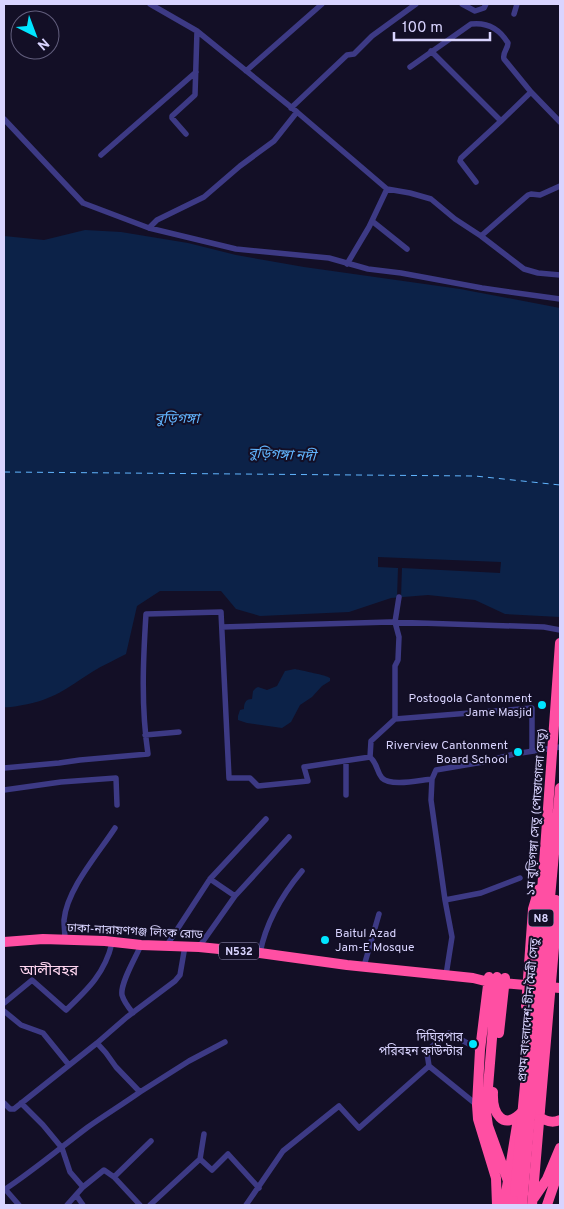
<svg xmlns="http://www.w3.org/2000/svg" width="564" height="1209" font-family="Overpass,'Noto Sans Bengali',sans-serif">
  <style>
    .water { fill: #0c2248 }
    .pier { fill: #130f26 }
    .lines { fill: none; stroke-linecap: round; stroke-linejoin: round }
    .ferry { stroke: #62b6ff; stroke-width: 1; stroke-dasharray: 6 5; stroke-linecap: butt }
    .street { stroke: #3d3a85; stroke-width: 5.5 }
    .highway { stroke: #ff4fa3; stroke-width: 10 }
    .highway-bridge { stroke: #ff4fa3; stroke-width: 10 }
    .poi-dot { fill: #00e5ff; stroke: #130f26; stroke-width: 2 }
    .labels { text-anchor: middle; stroke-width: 4; stroke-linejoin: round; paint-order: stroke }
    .shield { fill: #130f26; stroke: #9e99be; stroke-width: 1 }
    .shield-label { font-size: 11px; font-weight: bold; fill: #d9d4ff }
    .poi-label { font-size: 12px; fill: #d9d4ff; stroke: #130f26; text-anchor: end }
    .street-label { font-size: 12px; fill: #d9d4ff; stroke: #130f26 }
    .water-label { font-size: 14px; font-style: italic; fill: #62b6ff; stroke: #130f26 }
    .quarter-label { font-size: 15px; fill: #ffd6f0; stroke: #130f26 }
  </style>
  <rect width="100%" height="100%" fill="#130f26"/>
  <path class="water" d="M85,230l36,2 67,11 48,12 68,12 156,22 100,19v309l-55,-3 -30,-14 -47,-5 -37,3 -42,14 -89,4 -24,-7 -15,-18h-61l-23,15 -11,48c-11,6 -23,11 -34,18 -25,16 -39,28 -69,33 -7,1 -13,3 -19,2v-471l40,4z
    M295,669c8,2 31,6 35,9v3l-8,5 -10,11 -12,8 -9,17 -9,6 -35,-5 -9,-3v-4l2,-6 4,-1c0,-5 1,-10 8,-10l1,-8 3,-3 2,-1 9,3 10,-4 8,-15z"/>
  <path class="pier" d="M378,557l123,5 -1,11 -98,-5 -1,29h-4l1,-29 -20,-1z"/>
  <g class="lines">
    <path class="ferry" d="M4,472l471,4 85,9"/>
    <path class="street" d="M150,4l47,27 100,81 90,77 23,4 21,6 24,20 26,17 43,33 14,4 22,2
      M462,4l13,7 9,-3 2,-4
      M514,14l3,-10
      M431,51l70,70 30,-29
      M410,67l61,-43c16,-2 28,4 37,19 0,6 -6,10 -4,16l27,33 29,30
      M246,71l76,-67
      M291,108l56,-53 7,-1 18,-18 44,-32
      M4,119l79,84 66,25 87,21 93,9 39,11 33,4 81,15 78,11
      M186,134l-14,-16v-2l23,-21 2,-64
      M101,155l95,-83
      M476,182l-16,-21 1,-3 40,-37
      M372,221l35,28
      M149,228l8,-8 47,-23 36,-31 34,-25 23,-29
      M481,236l47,-41 3,-1 9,1 20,-9
      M347,264l22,-37 18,-38
      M399,597l-4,25 4,15 -1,23 -3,6v53l137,-11v43
      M222,627l168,-5 154,5 16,3
      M145,735l34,-3
      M370,757l1,-16 24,-22
      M4,768l55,-5 21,-3 68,-6c-7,-47 -5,-93 -2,-140l75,-2 8,166h21l8,8 50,-5 -4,-14 66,-10c8,7 6,14 12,21 9,9 38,2 50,1
      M4,790l57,-8 55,-4 1,27
      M346,795v-34
      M210,879l56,-60
      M445,900l36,-7 39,-15
      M65,940c0,-7 -1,-13 -1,-20 3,-31 34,-66 51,-92
      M167,945l43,-66 25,17
      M199,947l36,-51 54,-59
      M260,953c6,-31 22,-58 42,-82
      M364,966l15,-52
      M446,975l6,-38 -7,-37 -14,-100 1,-21 4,-9 47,-8 31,-8 46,-7
      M4,1003l28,-23 34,30c22,-21 39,-37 46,-67
      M4,1011l17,14 22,8 26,32
      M133,1013c-5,-6 -9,-11 -11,-18 -2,-12 14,-38 19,-50
      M429,1066l-2,-13 2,-4 20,-16 31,17
      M140,1092l49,-31 36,-19
      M4,1103l6,6h4l83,-66 30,-26 48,-36 5,-6 5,-29
      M21,1103l22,22 19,23 8,24 13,15
      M204,1134l-4,25 12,11 16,-16 31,34
      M5,1189l14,16
      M4,1190c29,-19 56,-42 84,-63 17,-12 35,-23 52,-35l-24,-25 -10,-14 -9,-10
      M76,1195l7,10
      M67,1205l16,-18 21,-17 10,7
      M140,1205l-26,-28 37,-36
      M150,1205l50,-46
      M246,1205l37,-54 56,-45 20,22 70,-62 48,39"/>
    <path class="highway" d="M4,942l39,-3 62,2 36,4 58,2 61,6 87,12 126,13 16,4 71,6
      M489,977l-9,73 -3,55 1,14 18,59 1,27
      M497,977l-11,135 2,14 20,55 7,11 -2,13
      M499,1033l6,-55
      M493,1092c-1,21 10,40 29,20
      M536,1114c8,7 15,10 24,6
      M534,1198l13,-19 13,-31
      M504,1205l13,-80
      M532,1205l8,-95
      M547,1205l13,-38"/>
    <path class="highway-bridge" d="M526,1006l7,-97 6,-20
      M540,1110l17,-197 -1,-13
      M515,1192l23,-246 22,-303
      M522,1205l38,-417"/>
  </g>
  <g class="poi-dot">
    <circle cx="542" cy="705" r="5"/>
    <circle cx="518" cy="752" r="5"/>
    <circle cx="325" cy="940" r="5"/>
    <circle cx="473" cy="1044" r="5"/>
  </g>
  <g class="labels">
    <g class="shield">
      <rect x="528.5" y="909.5" width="25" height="17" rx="4"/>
      <rect x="219" y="942.5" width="40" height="17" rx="4"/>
    </g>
    <g class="shield-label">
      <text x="541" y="922">N8</text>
      <text x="239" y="955">N532</text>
    </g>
    <g class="poi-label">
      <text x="532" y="702">Postogola Cantonment<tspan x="532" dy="14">Jame Masjid</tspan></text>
      <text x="508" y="749">Riverview Cantonment<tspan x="508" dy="14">Board School</tspan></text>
      <text x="335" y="937" text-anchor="start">Baitul Azad<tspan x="335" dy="14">Jam-E Mosque</tspan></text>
      <text x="463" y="1041">দিঘিরপার<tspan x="463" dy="14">পরিবহন কাউন্টার</tspan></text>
    </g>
    <g class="street-label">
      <text transform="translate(536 812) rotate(-86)" y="4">১ম বুড়িগঙ্গা সেতু (পোস্তাগোলা সেতু)</text>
      <text transform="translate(135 931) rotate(3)" y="4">ঢাকা-নারায়ণগঞ্জ লিংক রোড</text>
      <text transform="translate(528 1010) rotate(-85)" y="4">প্রথম বাংলাদেশ-চীন মৈত্রী সেতু</text>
    </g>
    <g class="water-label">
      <text x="177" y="423">বুড়িগঙ্গা</text>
      <text transform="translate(282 454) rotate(3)" y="5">বুড়িগঙ্গা নদী</text>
    </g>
    <g class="quarter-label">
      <text x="49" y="975">আলীবহর</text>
    </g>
  </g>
  <rect width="564" height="1209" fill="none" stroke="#d9d4ff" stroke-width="10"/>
  <g transform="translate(35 35) rotate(138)"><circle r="24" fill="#130f26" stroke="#625e7d"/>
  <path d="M0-4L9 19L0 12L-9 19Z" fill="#00e5ff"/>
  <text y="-8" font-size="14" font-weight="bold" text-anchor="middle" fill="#d9d4ff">N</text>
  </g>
  <path d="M394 32v8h96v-8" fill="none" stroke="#d9d4ff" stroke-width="2.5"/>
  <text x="402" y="32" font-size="15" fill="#d9d4ff" stroke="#130f26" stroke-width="4" paint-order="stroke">100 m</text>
</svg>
